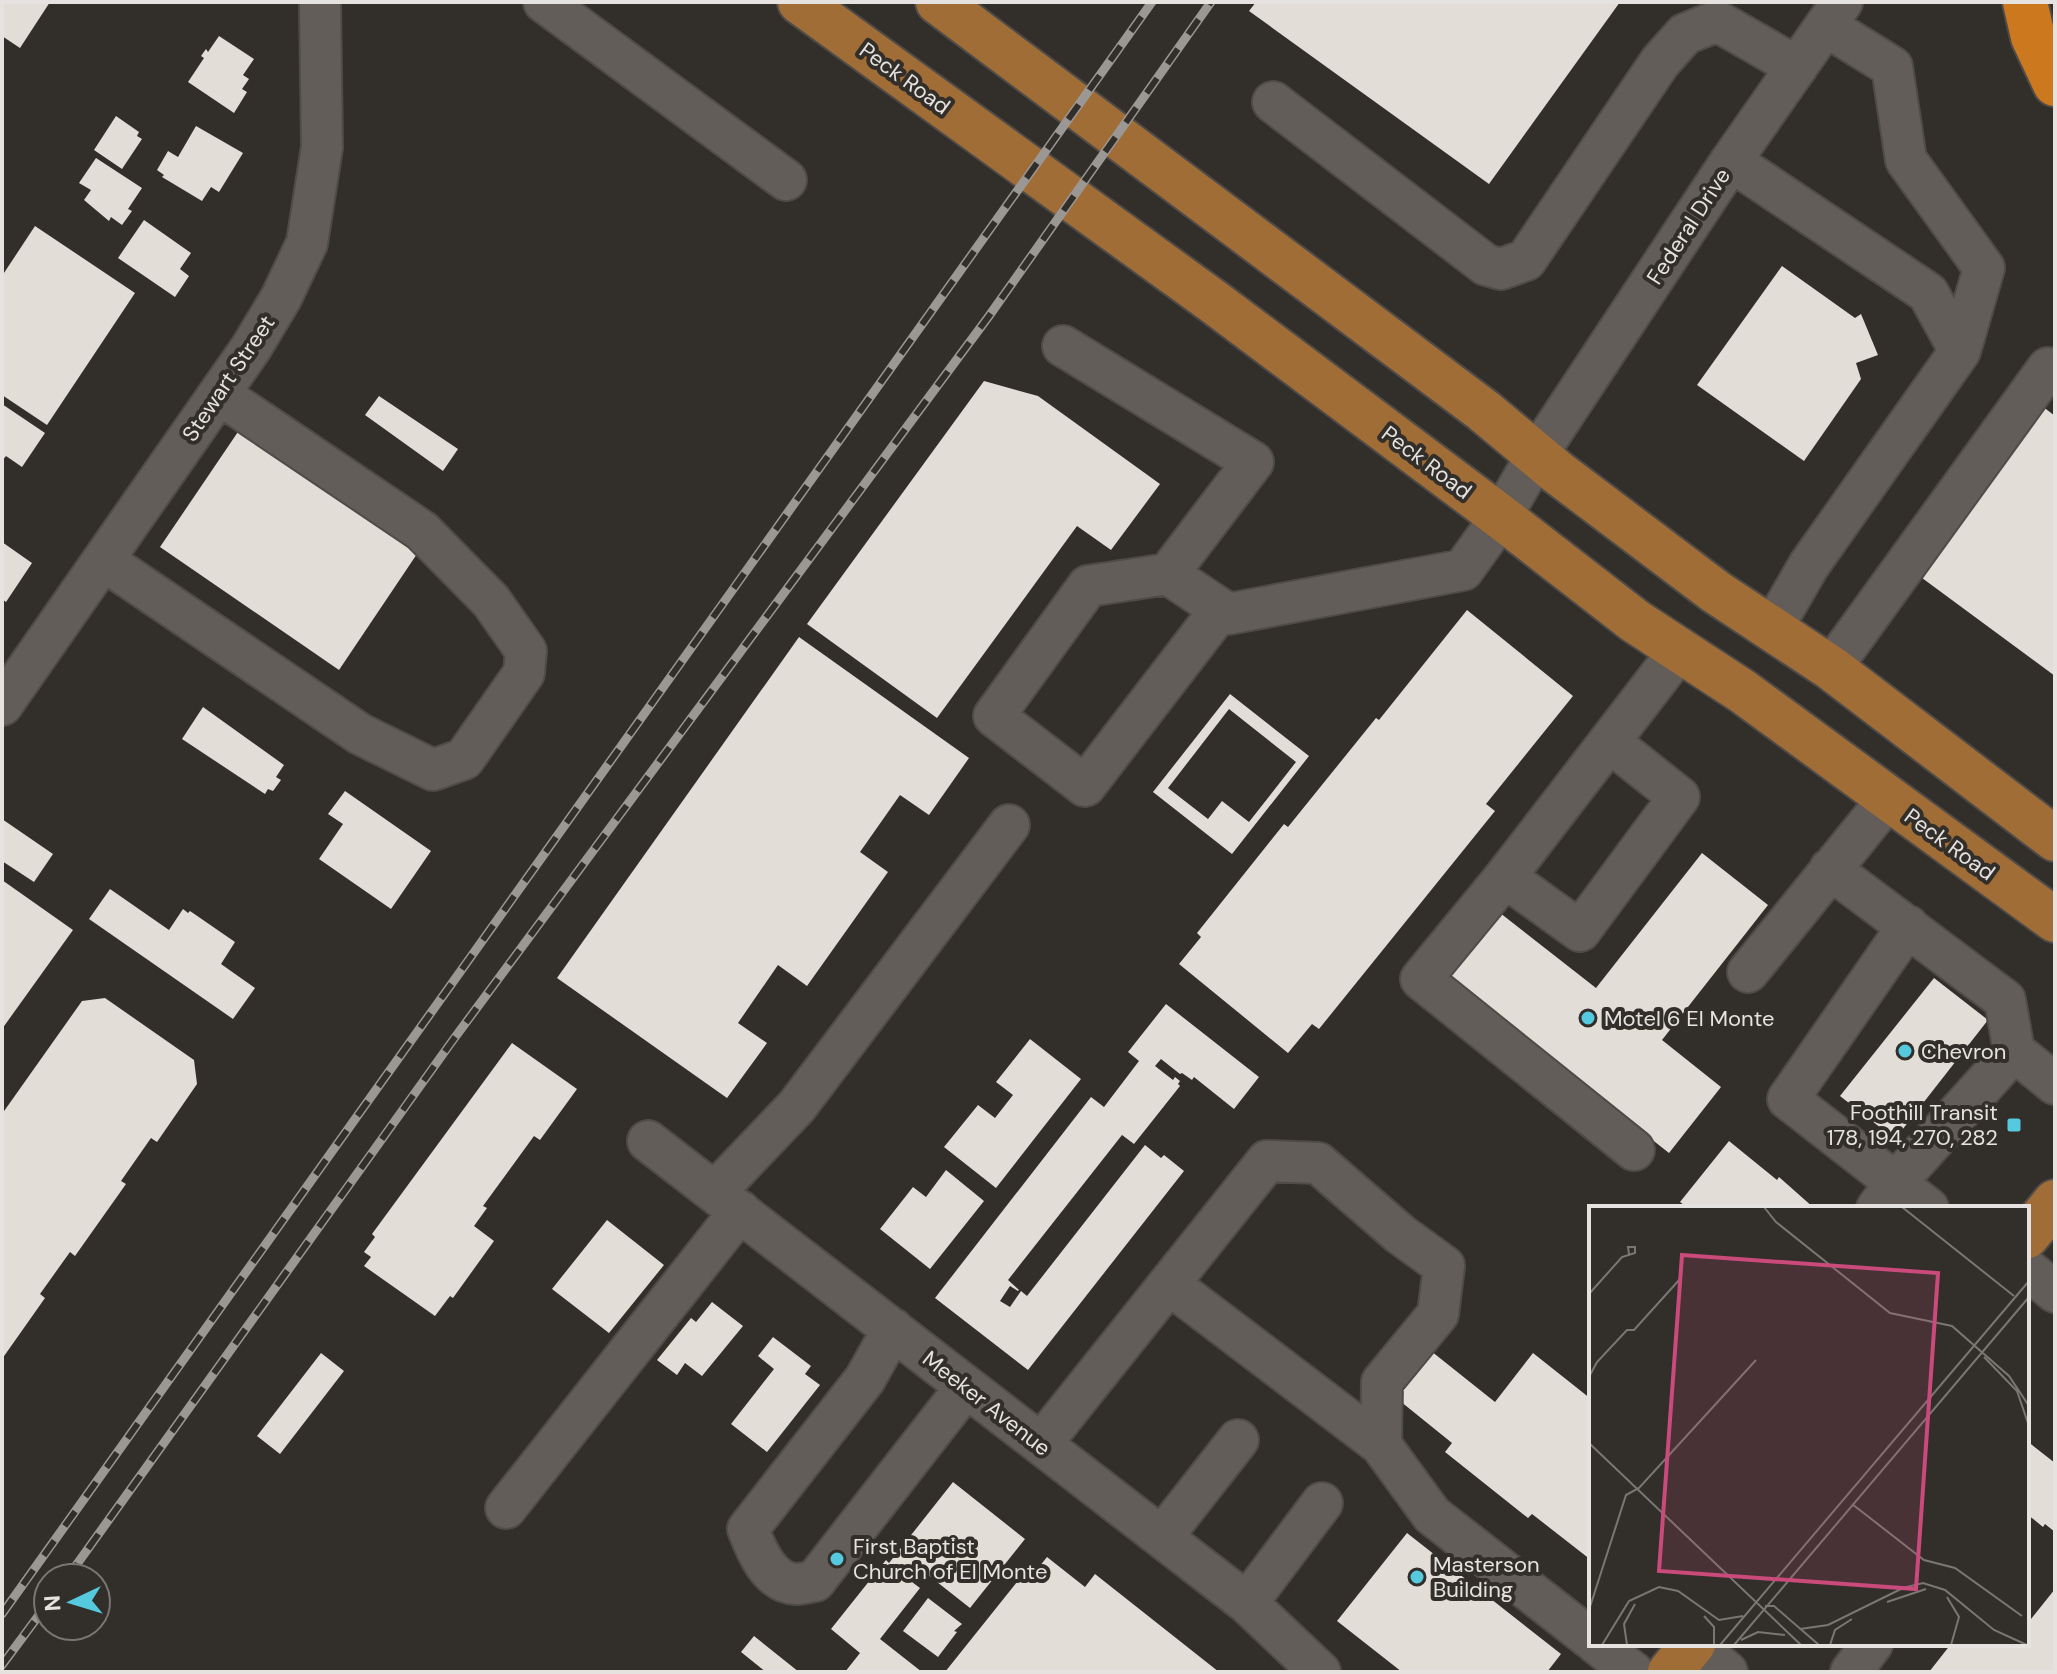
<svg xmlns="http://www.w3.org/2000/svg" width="2057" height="1674" font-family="'DM Sans',sans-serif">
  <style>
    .building { fill: #e3ddd7; fill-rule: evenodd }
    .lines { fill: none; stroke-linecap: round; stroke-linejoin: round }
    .minor-casing { stroke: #4f4b48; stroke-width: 44 }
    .major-casing { stroke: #4f4b48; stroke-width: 48 }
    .highway-casing { stroke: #4f4b48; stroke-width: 48 }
    .minor { stroke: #635d59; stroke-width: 40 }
    .major { stroke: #a16d36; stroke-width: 44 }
    .highway { stroke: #cb781f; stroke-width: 44 }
    .rail-casing { stroke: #9a9794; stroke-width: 9 }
    .rail { stroke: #322e2a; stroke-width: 6; stroke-dasharray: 18; stroke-linecap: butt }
    .poi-dot { fill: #55cadf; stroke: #322e2a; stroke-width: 3 }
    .labels { text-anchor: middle; stroke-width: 8; stroke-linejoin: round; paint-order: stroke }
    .street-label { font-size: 22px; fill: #e5e2e0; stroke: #322e2a }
    .poi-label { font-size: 22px; fill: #e5e2e0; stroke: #322e2a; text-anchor: start }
    .inset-road { fill: none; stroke: #7a7673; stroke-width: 2 }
    .view { fill: #cb4a7c; fill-opacity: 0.15; stroke: #cb4a7c; stroke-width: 4 }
    .inset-edge { fill: none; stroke: #e5e2e0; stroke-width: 4 }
  </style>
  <rect width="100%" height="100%" fill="#322e2a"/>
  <path class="building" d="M2,2h48l-30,46 -18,-12z
    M1256,2h364l-131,182 -240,-173z
    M219,36l35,23 -11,16 6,4 -7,10 5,3 -13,21 -46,-31 16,-24 -3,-2 5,-7 2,3z
    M116,116l23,16 -2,4 5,3 -20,30 -28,-19z
    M196,126l47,27 -24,39 -8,-5 -9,14 -40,-24 2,-2 -7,-5 11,-19 10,6z
    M96,158l46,30 -14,21 4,2 -10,14 -11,-8 -2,4 -25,-21 7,-10 -12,-7z
    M144,220l47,33 -11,16 9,7 -14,21 -57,-39z
    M35,226l100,67 -88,132 -45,-30v-119z
    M1782,266l73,52 6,-4 17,41 -22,8 5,16 -57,82 -107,-76z
    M984,381l54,15 122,88 -49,66 -34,-24 -140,192 -130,-94z
    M379,396l79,53 -15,22 -78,-56z
    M2,404l43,29 -23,34 -16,-11 -4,5z
    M2042,406l13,10v260l-137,-101z
    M244,423l179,122 -84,125 -179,-123z
    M2,542l30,21 -26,39 -4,-3z
    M1467,610l106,86 -87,108 9,7 -176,218 -7,-5 -24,29 -109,-89 22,-27 -4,-4 87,-109 4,3 88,-109 3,2z
    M799,637l170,121 -40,57 -29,-20 -40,57 28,20 -81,114 -29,-21 -40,58 29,20 -40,55 -170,-120z
    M1230,694l79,62 -77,98 -79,-62zM1229,709l67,53 -47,60 -27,-21 -14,18 -40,-31z
    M203,707l81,58 -8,12 5,3 -8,11 -5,-2 -3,5 -83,-55z
    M345,791l86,60 -40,58 -72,-50 24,-35 -15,-10z
    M2,819l51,35 -19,28 -32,-21z
    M1702,853l66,52 -106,135 59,47 -52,66 -226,-178 52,-66 101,79z
    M2,880l71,50 -71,99z
    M110,889l59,41 14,-21 5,4 2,-2 45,31 -14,22 34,24 -22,31 -144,-100z
    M1934,978l54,42 -93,119 -55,-43z
    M105,998l89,62 3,24 -40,58 -6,-4 -30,43 5,3 -51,72 -5,-4 -30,42 5,4 -43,61v-245l80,-113z
    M1166,1004l93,73 -25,32 -40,-32 -2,3 -10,-7 -2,1 -19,-15 -6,7 18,14 2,-3 5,4 -2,3 2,2 -46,58 -12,-9 -114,145 11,10 -1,1 -8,-5 -10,15 10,6 11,-16 6,5 118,-151 16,13 3,-3 20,16 -156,199 -93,-72 156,-201 13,10 35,-46 -11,-9z
    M1030,1039l51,40 -85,109 -52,-41 34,-42 17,13 18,-23 -17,-13z
    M512,1043l65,46 -37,51 -6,-4 -51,70 4,2 -13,18 20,15 -41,57 -3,-2 -15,20 -71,-50 7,-9 -7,-5 11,-15 -3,-3z
    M1729,1141l48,39 2,-3 35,31h-126l-8,-6z
    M946,1170l38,31 -54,68 -50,-40 33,-42 13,10z
    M607,1220l57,45 -55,68 -57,-44z
    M712,1302l31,24 -41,50 -17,-13 -8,12 -20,-15 34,-42 5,4z
    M773,1337l38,29 -6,8 15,11 -53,67 -36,-28 43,-55 -16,-13z
    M1431,1351l64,51 38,-49 58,46v161l-59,-46 -4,4 -83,-66 7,-9 -57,-46z
    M321,1353l23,18 -64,83 -23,-18z
    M2027,1441l28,22v69l-10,-8 -2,3 -16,-13z
    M953,1482l72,57 -55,69 -52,-41 -10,12 12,9 -40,51 42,33h-77l15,-19 -29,-24 55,-69 3,3z
    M1407,1533l154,121 -14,18h-145l-65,-51z
    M1047,1557l38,30 10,-13 124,98h-274l84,-105 6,5z
    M2055,1589v83h-126l22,-28h76v-20z
    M928,1598l34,26 -8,7 3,1 -19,25 -35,-26z
    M754,1636l45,36h-33l-25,-20z"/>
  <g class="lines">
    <defs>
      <path id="minor" d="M544,2l242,178
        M1826,26l66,41 14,93 78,108 -24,83
        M1273,102l213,163 15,4 25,-9 134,-198 25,-28 32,-13 80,46
        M1731,161l197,132 32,58 -151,214 -37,64
        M1063,346l190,116 -85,112 60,40 235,-44 38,-53 37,-64 193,-292 111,-159
        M103,560l257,174 73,36 31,-11 60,-86 2,-22 -35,-50 -69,-70 -203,-137
        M1168,574l-80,12 -94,130 91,70 136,-177
        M1831,668l217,-300
        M2,705l249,-357 30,-50 26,-55 15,-96 -2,-145
        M1830,869l175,131 9,51 41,33
        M1505,877l75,54 99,-134 -68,-54
        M1908,926l-120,173 140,109
        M1748,972l140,-173
        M648,1141l599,462 73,69
        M1634,1150l-213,-171 84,-102 174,-226
        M715,1192l82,-86 212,-281
        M1877,1208l20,-27 117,-130
        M2027,1269l28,23
        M1169,1284l212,161 51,70 159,124
        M893,1329l-28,50 -117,150c8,21 21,54 48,55 5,0 13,-2 19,-3l151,-194
        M1041,1444l226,-283 51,2 82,71 44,32 -6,48 -56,68 -1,63
        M506,1508l234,-297
        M1162,1537l76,-97
        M1247,1603l75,-100
        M1597,1644l36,28
        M1693,1644l34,28
        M1851,1672l21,-28"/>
      <path id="major" d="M800,2l414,300 287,215 134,104 107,70 313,229
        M938,2l546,409 73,61 159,120 115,76 224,171
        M2027,1236l28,-34
        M1670,1672l23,-28"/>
      <path id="highway" d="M2025,2l8,35 22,47"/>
    </defs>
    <use href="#minor" class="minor-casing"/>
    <use href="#major" class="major-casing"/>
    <use href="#highway" class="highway-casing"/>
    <use href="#minor" class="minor"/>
    <use href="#major" class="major"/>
    <use href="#highway" class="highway"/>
    <defs>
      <path id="rail" d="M67,1578l386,-538 536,-724 222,-314
        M2,1614l1150,-1612
        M2,1665l46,-62"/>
    </defs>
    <use href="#rail" class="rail-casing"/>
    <use href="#rail" class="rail"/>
  </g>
  <g class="poi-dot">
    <circle cx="1588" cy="1018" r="8"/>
    <circle cx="1905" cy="1051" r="8"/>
    <rect x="2006" y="1117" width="16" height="16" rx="4"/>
    <circle cx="837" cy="1559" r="8"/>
    <circle cx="1417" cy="1577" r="8"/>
  </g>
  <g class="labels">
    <g class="street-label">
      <text transform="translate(905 78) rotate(36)" y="8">Peck Road</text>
      <text transform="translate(1688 226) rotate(-57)" y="8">Federal Drive</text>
      <text transform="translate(228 378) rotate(-56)" y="8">Stewart Street</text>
      <text transform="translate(1427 462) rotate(37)" y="8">Peck Road</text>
      <text transform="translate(1950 844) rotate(36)" y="8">Peck Road</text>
      <text transform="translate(987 1403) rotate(38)" y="8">Meeker Avenue</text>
    </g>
    <g class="poi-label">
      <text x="1604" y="1026">Motel 6 El Monte</text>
      <text x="1921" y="1059">Chevron</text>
      <text x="1998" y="1120" text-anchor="end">Foothill Transit<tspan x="1998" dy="25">178, 194, 270, 282</tspan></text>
      <text x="853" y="1554">First Baptist<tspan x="853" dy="25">Church of El Monte</tspan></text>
      <text x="1433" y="1572">Masterson<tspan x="1433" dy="25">Building</tspan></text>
    </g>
  </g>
  <g transform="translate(1589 1206)">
    <rect width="440" height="440" fill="#322e2a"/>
    <path class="inset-road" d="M175,1l12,15 114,91 62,13 57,50 20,30M313,1l112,89M0,88l33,-37 13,-4v-6h-7l1,7M395,151l33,34 12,35M0,171l8,-15 30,-32h7l46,-51M0,237l212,202M263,298l72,56 31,8 67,48M358,391l12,20 -8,28M298,396l39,-13M176,400h9l45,39M0,404l37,-115 13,-7 117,-128M115,410l10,11v18M211,423l28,-4 75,-37 20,-5 22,7 49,40 33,15M152,434l17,-8 27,3M13,439l27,-44 30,-14 19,4 41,29 24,-4M38,439l-3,-21 11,-20M131,439l309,-364M145,439l295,-348M241,439l5,-15 17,-11"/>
    <path class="view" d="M93,49l256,18 -22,316 -257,-18z"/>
    <rect width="440" height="440" class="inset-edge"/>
  </g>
  <rect width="2057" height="1674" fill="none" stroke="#e5e2e0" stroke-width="8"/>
  <g transform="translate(72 1602) rotate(266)"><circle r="38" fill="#322e2a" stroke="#7a7673" stroke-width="2"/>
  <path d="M0-6L14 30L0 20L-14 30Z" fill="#55cadf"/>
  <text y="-12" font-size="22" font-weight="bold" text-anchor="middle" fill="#e5e2e0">N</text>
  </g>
</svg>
